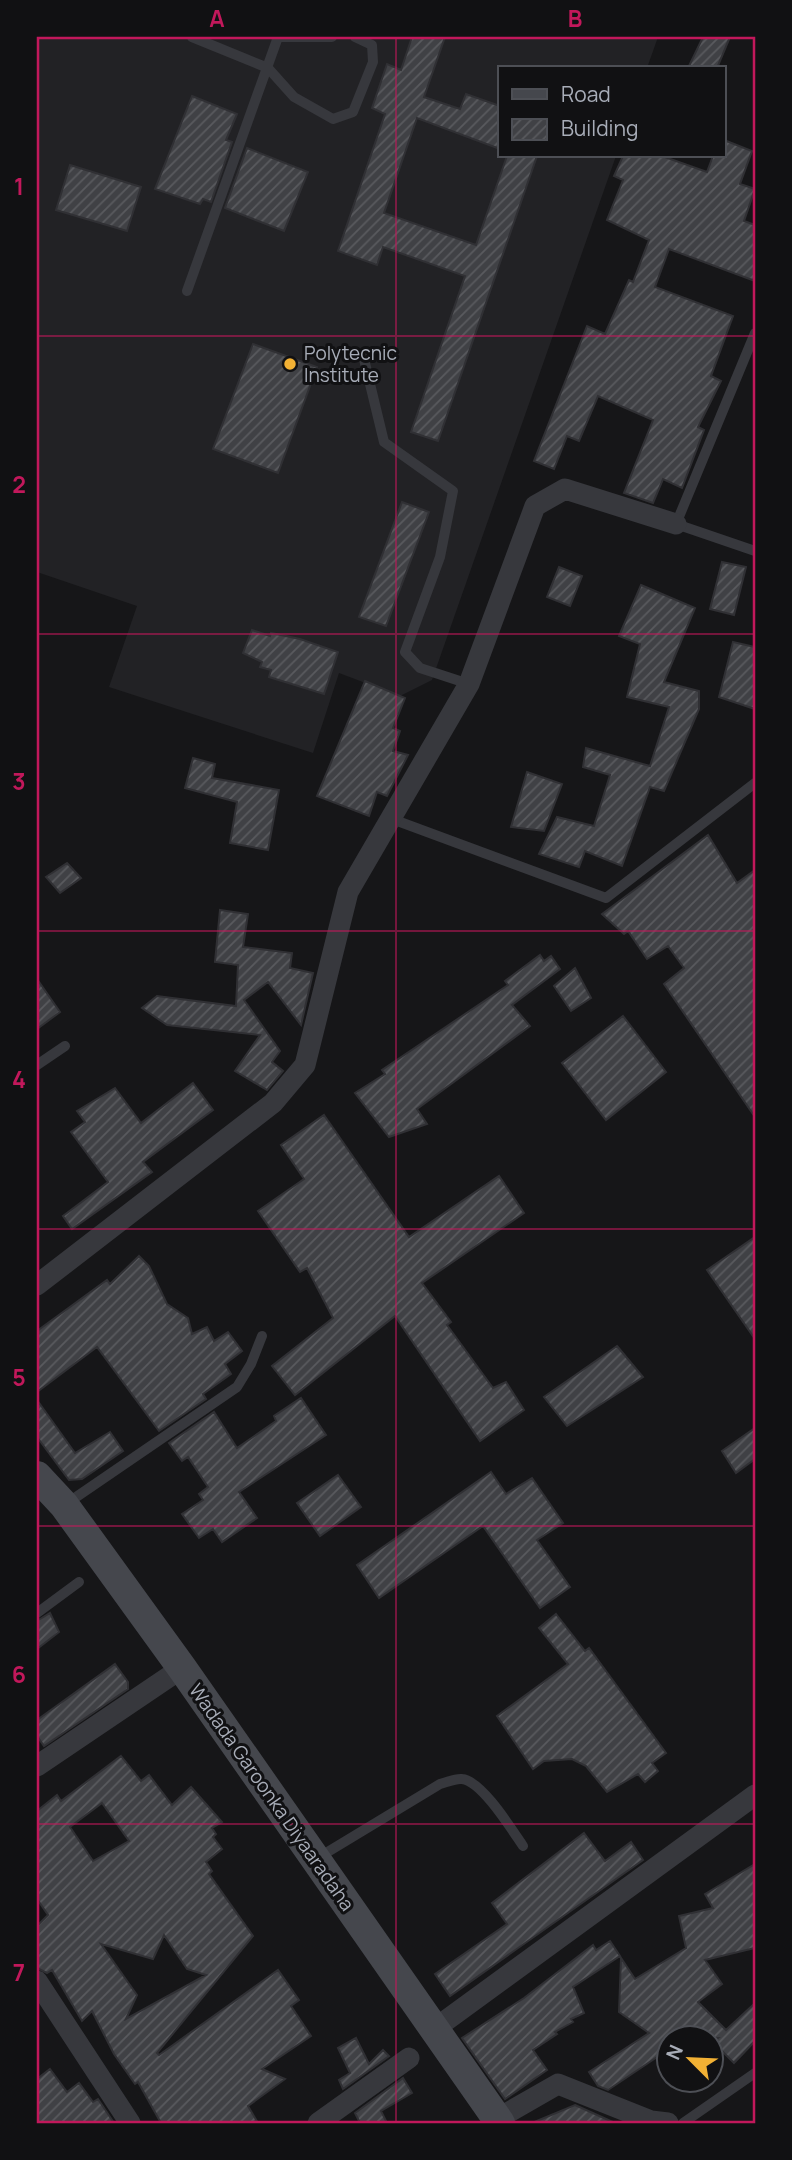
<svg xmlns="http://www.w3.org/2000/svg" width="792" height="2160" font-family="Manrope,sans-serif">
  <style>
    .built { fill: #222225 }
    .building { fill: url(#building-hatch); stroke: #303034; stroke-width: 2; fill-rule: evenodd }
    .lines { fill: none; stroke-linecap: round; stroke-linejoin: round }
    .lane { stroke: #37383d; stroke-width: 10 }
    .street { stroke: #37383d; stroke-width: 21 }
    .secondary { stroke: #45474d; stroke-width: 30 }
    .grid { fill: none; stroke: #c2185b; stroke-width: 2; stroke-opacity: 0.55 }
    .poi-dot { fill: #f2b134; stroke: #111113; stroke-width: 2.5 }
    .labels { text-anchor: middle; stroke-width: 6; stroke-linejoin: round; paint-order: stroke }
    .poi-label { font-size: 19px; fill: #a8adb8; stroke: #111113; text-anchor: start }
    .street-label { font-size: 19px; fill: #a8adb8; stroke: #111113 }
    .neatline { fill: none; stroke: #c2185b; stroke-width: 2.5 }
    .grid-label { font-size: 23px; text-anchor: middle; font-weight: bold; fill: #c2185b }
  </style>
  <defs>
    <pattern id="building-hatch" width="6" height="6" patternUnits="userSpaceOnUse" patternTransform="scale(1.75)"><rect width="6" height="6" fill="#404145"/><path d="M-1 1l2-2M0 6l6-6M5 7l2-2" fill="none" stroke="#595a5e"/></pattern>
  </defs>
  <rect width="100%" height="100%" fill="#161618"/>
  <path class="built" d="M37,37h621l-11,31h-147v88h116l-184,524 -32,16 -61,-23 -26,80 -204,-66 28,-81 -100,-34z"/>
  <path class="building" d="M412,37h33l-21,60 36,12 6,-15 34,12v43l-83,-31 -33,95 92,32 31,-89h30l-99,285 -27,-9 54,-156 -82,-29 -6,18 -39,-14 47,-137 -13,-6 15,-44 14,6z
    M703,37h27l-13,31h-29z
    M192,96l45,18 -11,26 6,2 -21,60 -8,-3 -3,5 -45,-15z
    M724,140l28,11 -12,33 15,5 -11,32 11,4v56l-86,-32 -14,38 78,29 -22,60 10,5 -23,46 6,3 -22,58 -19,-9 -10,24 -29,-10 29,-73 -55,-24 -19,45 -12,-5 -13,33 -20,-8 53,-135 18,8 24,-54 4,2 16,-42 -42,-20 16,-40 -9,-4 9,-20h39l45,16 6,-16h11z
    M247,148l61,24 -24,59 -59,-23z
    M70,165l71,22 -14,44 -71,-21z
    M253,344l64,23 -39,106 -65,-24z
    M402,502l27,10 -43,114 -27,-9z
    M722,562l24,5 -12,48 -24,-6z
    M559,567l23,9 -12,30 -23,-9z
    M641,585l54,23 -31,74 35,9v18l-35,82 -14,-4 -28,79 -37,-15 -6,16 -40,-13 18,-37 37,9 16,-51 -27,-8 3,-19 64,18 19,-59 -42,-10 13,-53 -21,-8z
    M252,630l18,6 1,-3 29,6 38,13 -14,42 -55,-17 2,-7 -11,-3 2,-5 -19,-9z
    M733,642l22,5v62l-36,-12z
    M365,681l40,17 -12,30 7,3 -7,20 15,4 -21,41 -10,-4 -8,24 -52,-20z
    M193,758l22,6 -3,14 67,12 -11,60 -38,-7 7,-41 -52,-14z
    M527,772l35,12 -18,47 -33,-4z
    M708,835l29,48 18,-13v247l-91,-133 20,-16 -16,-22 -21,13 -19,-28 -4,3 -22,-20z
    M67,863l14,15 -21,15 -14,-16z
    M220,910l28,4 -5,33 49,6 -2,15 23,5 -12,52 -33,-43 -24,18 36,51 -8,11 11,9 -16,19 -32,-19 25,-36 -93,-10 -25,-17 15,-12 79,10 2,-41 -23,-3z
    M540,955l4,6 7,-5 9,13 -48,36 18,21 -113,83 10,15 -38,13 -34,-44 30,-19 -3,-4 126,-85 -3,-4z
    M575,968l16,30 -20,13 -17,-25z
    M37,979l23,33 -23,17z
    M623,1016l43,56 -60,48 -44,-57z
    M193,1083l20,27 -70,52 9,10 -80,57 -9,-13 45,-34 -37,-50 14,-10 -8,-11 38,-23 26,35z
    M324,1115l85,122 90,-61 25,37 -102,70 29,39 -4,3 46,63 13,-6 18,28 -44,31 -85,-125 -100,79 -23,-29 61,-48 -26,-50 -7,4 -42,-61 46,-32 -23,-34z
    M755,1237v102l-48,-69z
    M139,1256l10,10 18,38 21,14 4,16 15,-7 7,14 14,-9 14,19 -17,13 6,10 -28,20 3,5 -47,32 -62,-84 -60,45v-61l70,-51 3,4z
    M617,1346l26,31 -76,49 -23,-29z
    M301,1398l25,37 -87,57 18,26 -35,24 -9,-13 -14,9 -17,-24 21,-14 -4,-6 9,-7 -20,-30 -6,4 -13,-18 45,-31 23,36 39,-27 -2,-5z
    M37,1400l38,53 35,-21 13,19 -41,28 -13,1 -32,-43z
    M755,1428v31l-19,14 -14,-22z
    M491,1472l15,22 26,-16 31,45 -26,17 33,47 -30,21 -57,-82 -104,72 -22,-33z
    M338,1475l23,32 -41,29 -23,-33z
    M50,1613l9,19 -22,17v-28z
    M556,1614l29,37 4,-3 77,105 -14,10 6,8 -13,11 -7,-8 -31,18 -21,-26 -14,-7 -28,2 -11,8 -36,-53 71,-52 -29,-36z
    M115,1664l13,18v7l-84,57 -7,-10v-16z
    M121,1756l20,25 8,-6 23,30 19,-18 31,35 -10,6 4,6 -3,3 9,12 -16,13 6,9 -3,3 44,62 -96,117 2,2 119,-85 21,30 -8,6 20,30 -49,33 23,10 -37,27 10,17h-97l-23,-41 -3,2 -21,-30 -22,-43 -10,10 -30,-51 -5,3 -10,-5v-42l11,-11 -11,-16v-88l20,-16 4,6zM102,1803l27,38 -36,20 -23,-34zM164,1935l23,34 19,6 -80,44 11,-24 -36,-51 52,15z
    M584,1833l21,28 26,-19 12,18 -193,136 -15,-22 72,-50 -15,-21z
    M755,1864v84l-50,12 17,24 -24,18 28,28 29,-27v38l-21,22 -21,-21 5,-4h-49v11l-61,41 -10,-4 -9,-14 60,-39 -30,-21 2,-54 14,21 51,-31 -7,-32 34,-8 -8,-14z
    M610,1941l10,15 -47,31 11,26 -13,6 2,3 -18,10 2,2 -24,16 14,20 -42,29 -43,-61 62,-40 69,-53 3,5z
    M356,2038l13,26 14,-14 6,6 -46,33 -4,-9 11,-7 -12,-25z
    M50,2069l17,23 12,-9 14,19 5,-3 16,24h-77v-44z
    M403,2078l9,15 -31,18 6,12h-27l-5,-10z
    M575,2105l40,18h-83z"/>
  <g class="lines">
    <path class="lane" d="M192,37l76,31 26,29 39,22 20,-7 20,-50 -1,-17 -17,-8
      M276,37h56
      M187,291l91,-254
      M755,333l-79,191 79,27
      M363,355l21,87 69,49 -13,66 -35,95 15,16 49,16
      M392,819l214,79 149,-115
      M37,1065l28,-19
      M66,1504l171,-117 14,-23 11,-28
      M37,1613l42,-31
      M316,1859l124,-75c6,-1 15,-6 22,-5 20,2 50,51 61,67
      M683,2123l72,-50"/>
    <path class="street" d="M37,1285l236,-182 32,-38 43,-173 121,-208 66,-178 30,-17 111,35
      M37,1766l145,-98
      M37,1981l93,142
      M433,2030l322,-235
      M497,2119l61,-35 93,37 17,2
      M318,2123l91,-65"/>
    <path class="secondary" d="M37,1476l27,29 118,163 318,455"/>
  </g>
  <path class="grid" d="M396,37v2086M37,336h718M37,634h718M37,931h718M37,1229h718M37,1526h718M37,1824h718"/>
  <circle class="poi-dot" cx="290" cy="364" r="7"/>
  <g class="labels">
    <g class="poi-label">
      <text x="304" y="360">Polytecnic<tspan x="304" dy="22">Institute</tspan></text>
    </g>
    <g class="street-label">
      <text transform="translate(272 1797) rotate(55)" y="7">Wadada Garoonka Diyaaradaha</text>
    </g>
  </g>
  <rect width="792" height="2160" fill="none" stroke="#111113" stroke-width="77"/>
  <rect x="498" y="66" width="228" height="91" fill="#111113" stroke="#4d4f55" stroke-width="2"/>
  <rect x="512" y="89" width="35" height="10" fill="#45474d" stroke="#4d4f55" stroke-width="2"/>
  <text x="561" y="102" font-size="21" fill="#a8adb8">Road</text>
  <rect x="512" y="119" width="35" height="21" fill="url(#building-hatch)" stroke="#4d4f55" stroke-width="2"/>
  <text x="561" y="136" font-size="21" fill="#a8adb8">Building</text>
  <g transform="translate(690 2059) rotate(294)"><circle r="33" fill="#111113" stroke="#4d4f55" stroke-width="2"/>
  <path d="M0-5L12 26L0 18L-12 26Z" fill="#f2b134"/>
  <text y="-10" font-size="19" font-weight="bold" text-anchor="middle" fill="#a8adb8">N</text>
  </g>
  <rect x="38" y="38" width="716" height="2084" class="neatline"/>
  <g class="grid-label">
    <text x="217" y="27">A</text>
    <text x="575" y="27">B</text>
    <text x="19" y="195">1</text>
    <text x="19" y="493">2</text>
    <text x="19" y="790">3</text>
    <text x="19" y="1088">4</text>
    <text x="19" y="1386">5</text>
    <text x="19" y="1683">6</text>
    <text x="19" y="1981">7</text>
  </g>
</svg>
